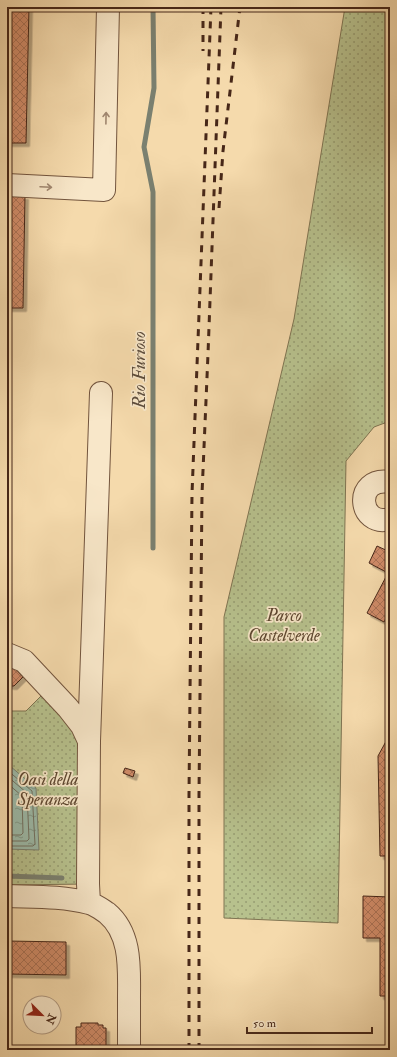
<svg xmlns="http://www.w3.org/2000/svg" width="397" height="1057" font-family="'IM FELL Double Pica',serif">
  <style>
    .grass { fill: url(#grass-dots); stroke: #7f7452 }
    .water { fill: url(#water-ripples); stroke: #7a8070 }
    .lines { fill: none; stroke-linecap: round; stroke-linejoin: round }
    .shore { stroke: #727161; stroke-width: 1 }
    .stream { stroke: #7a8070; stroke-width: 5 }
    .building { fill: url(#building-cross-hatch); stroke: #472718; filter: url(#shadow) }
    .minor-casing { stroke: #72543d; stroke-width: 24 }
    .minor { stroke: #f8e7c9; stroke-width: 22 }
    .rail { stroke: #472718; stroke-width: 3; stroke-dasharray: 7 7; stroke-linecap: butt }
    .oneway { stroke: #a08770 }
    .labels { text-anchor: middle; stroke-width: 3.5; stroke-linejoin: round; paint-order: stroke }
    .park-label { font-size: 17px; font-style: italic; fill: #5d462f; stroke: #f8e7c9 }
    .water-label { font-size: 18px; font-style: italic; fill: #5c4c3c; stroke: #f8e7c9 }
  </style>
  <defs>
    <pattern id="grass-dots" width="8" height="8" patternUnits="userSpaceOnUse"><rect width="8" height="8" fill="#b7c18d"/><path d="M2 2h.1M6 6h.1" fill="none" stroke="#979d72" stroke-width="1.8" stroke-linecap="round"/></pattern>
    <pattern id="water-ripples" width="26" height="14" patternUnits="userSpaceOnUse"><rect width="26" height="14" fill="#9cbbaa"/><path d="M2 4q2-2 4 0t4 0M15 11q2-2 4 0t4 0" fill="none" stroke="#819889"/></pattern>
    <pattern id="building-cross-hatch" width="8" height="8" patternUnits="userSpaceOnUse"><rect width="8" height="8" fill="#cf8b68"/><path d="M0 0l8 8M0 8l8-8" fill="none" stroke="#aa7255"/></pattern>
    <filter id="shadow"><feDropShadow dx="3.5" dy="3.5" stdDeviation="0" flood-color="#0004"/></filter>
  </defs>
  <rect width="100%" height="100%" fill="#f5daac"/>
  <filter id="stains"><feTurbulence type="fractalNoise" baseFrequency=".005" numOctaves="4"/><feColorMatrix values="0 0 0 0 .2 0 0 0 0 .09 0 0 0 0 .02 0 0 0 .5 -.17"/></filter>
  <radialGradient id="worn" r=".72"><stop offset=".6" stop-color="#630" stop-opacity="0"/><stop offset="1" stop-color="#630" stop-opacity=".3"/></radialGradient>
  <path class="grass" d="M345,7h45v414l-16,6 -28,34 -8,462 -114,-5v-301l70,-298z
    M44,693l19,19 27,56 -2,116 -81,1v-174h19z"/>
  <path class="water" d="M7,765l3,1 26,22 3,62 -32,-1z"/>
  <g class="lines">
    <path class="shore" d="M7,770l25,21 3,53 -2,2h-26
      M7,776l20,17 2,46 -2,2h-20
      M7,783l15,13 1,37 -2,2h-14"/>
    <path class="stream" d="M153,548v-356l-9,-45 10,-59 -1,-81
      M7,876l55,2"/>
  </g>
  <path class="building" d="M7,7h22l-3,136h-19z
    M7,196h18l-2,112h-16z
    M377,546l13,6v58l-6,12 -17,-9 21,-40 -19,-10z
    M14,667l9,10 -9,9h-4l-3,-2v-10z
    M390,734v122h-10l-2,-100z
    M125,768l10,3 -2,6 -10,-4z
    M363,896l27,1v99h-10v-58h-17z
    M7,941l59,1v33l-59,-1z
    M81,1023h17v2h5v3h3v18h1v4h-31v-23h5z"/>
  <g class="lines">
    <defs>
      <path id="minor" d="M7,185l97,5 4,-183
        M390,482c-37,-6 -32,46 0,37
        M7,654l17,7 44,47 14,18 7,15 -1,143 1,19
        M89,741l12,-348
        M7,896c27,1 55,0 82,7 7,2 12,6 18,10 25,21 22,56 22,85 0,18 0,35 0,52"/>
    </defs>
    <use href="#minor" class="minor-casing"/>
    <use href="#minor" class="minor"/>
    <path class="rail" d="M203,7v44
      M219,208l4,-57 17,-144
      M189,1050v-255l3,-301 19,-487
      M199,1050v-255l3,-301 6,-140 13,-347"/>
  </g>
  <defs><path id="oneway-shaft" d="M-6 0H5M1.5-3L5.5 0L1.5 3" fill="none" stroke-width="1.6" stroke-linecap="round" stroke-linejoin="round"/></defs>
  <g class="oneway">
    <use href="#oneway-shaft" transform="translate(106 118) rotate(-89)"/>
    <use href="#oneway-shaft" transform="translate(46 187) rotate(3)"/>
  </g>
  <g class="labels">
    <g class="park-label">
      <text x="284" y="621">Parco<tspan x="284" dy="20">Castelverde</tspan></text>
      <text x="48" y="785">Oasi della<tspan x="48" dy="20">Speranza</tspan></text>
    </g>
    <g class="water-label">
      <text transform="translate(139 370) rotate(-90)" y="6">Rio Furioso</text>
    </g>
  </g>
  <rect width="397" height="1057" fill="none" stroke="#f5daac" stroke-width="24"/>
  <rect x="8" y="8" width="381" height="1041" fill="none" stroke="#472718" stroke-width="2"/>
  <rect x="12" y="12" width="373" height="1033" fill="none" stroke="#472718"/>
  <g transform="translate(42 1015) rotate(114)"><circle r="19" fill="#f8e7c9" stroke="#b19a82"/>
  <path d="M0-3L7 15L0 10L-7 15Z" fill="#8f2418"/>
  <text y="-6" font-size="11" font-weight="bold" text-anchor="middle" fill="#472718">N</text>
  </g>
  <path d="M247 1027v6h125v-6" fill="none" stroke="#472718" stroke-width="2"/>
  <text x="253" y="1027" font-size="12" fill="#472718" stroke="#f8e7c9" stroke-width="3" paint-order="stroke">50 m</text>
  <rect width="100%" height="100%" filter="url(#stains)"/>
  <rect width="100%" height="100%" fill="url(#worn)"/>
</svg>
